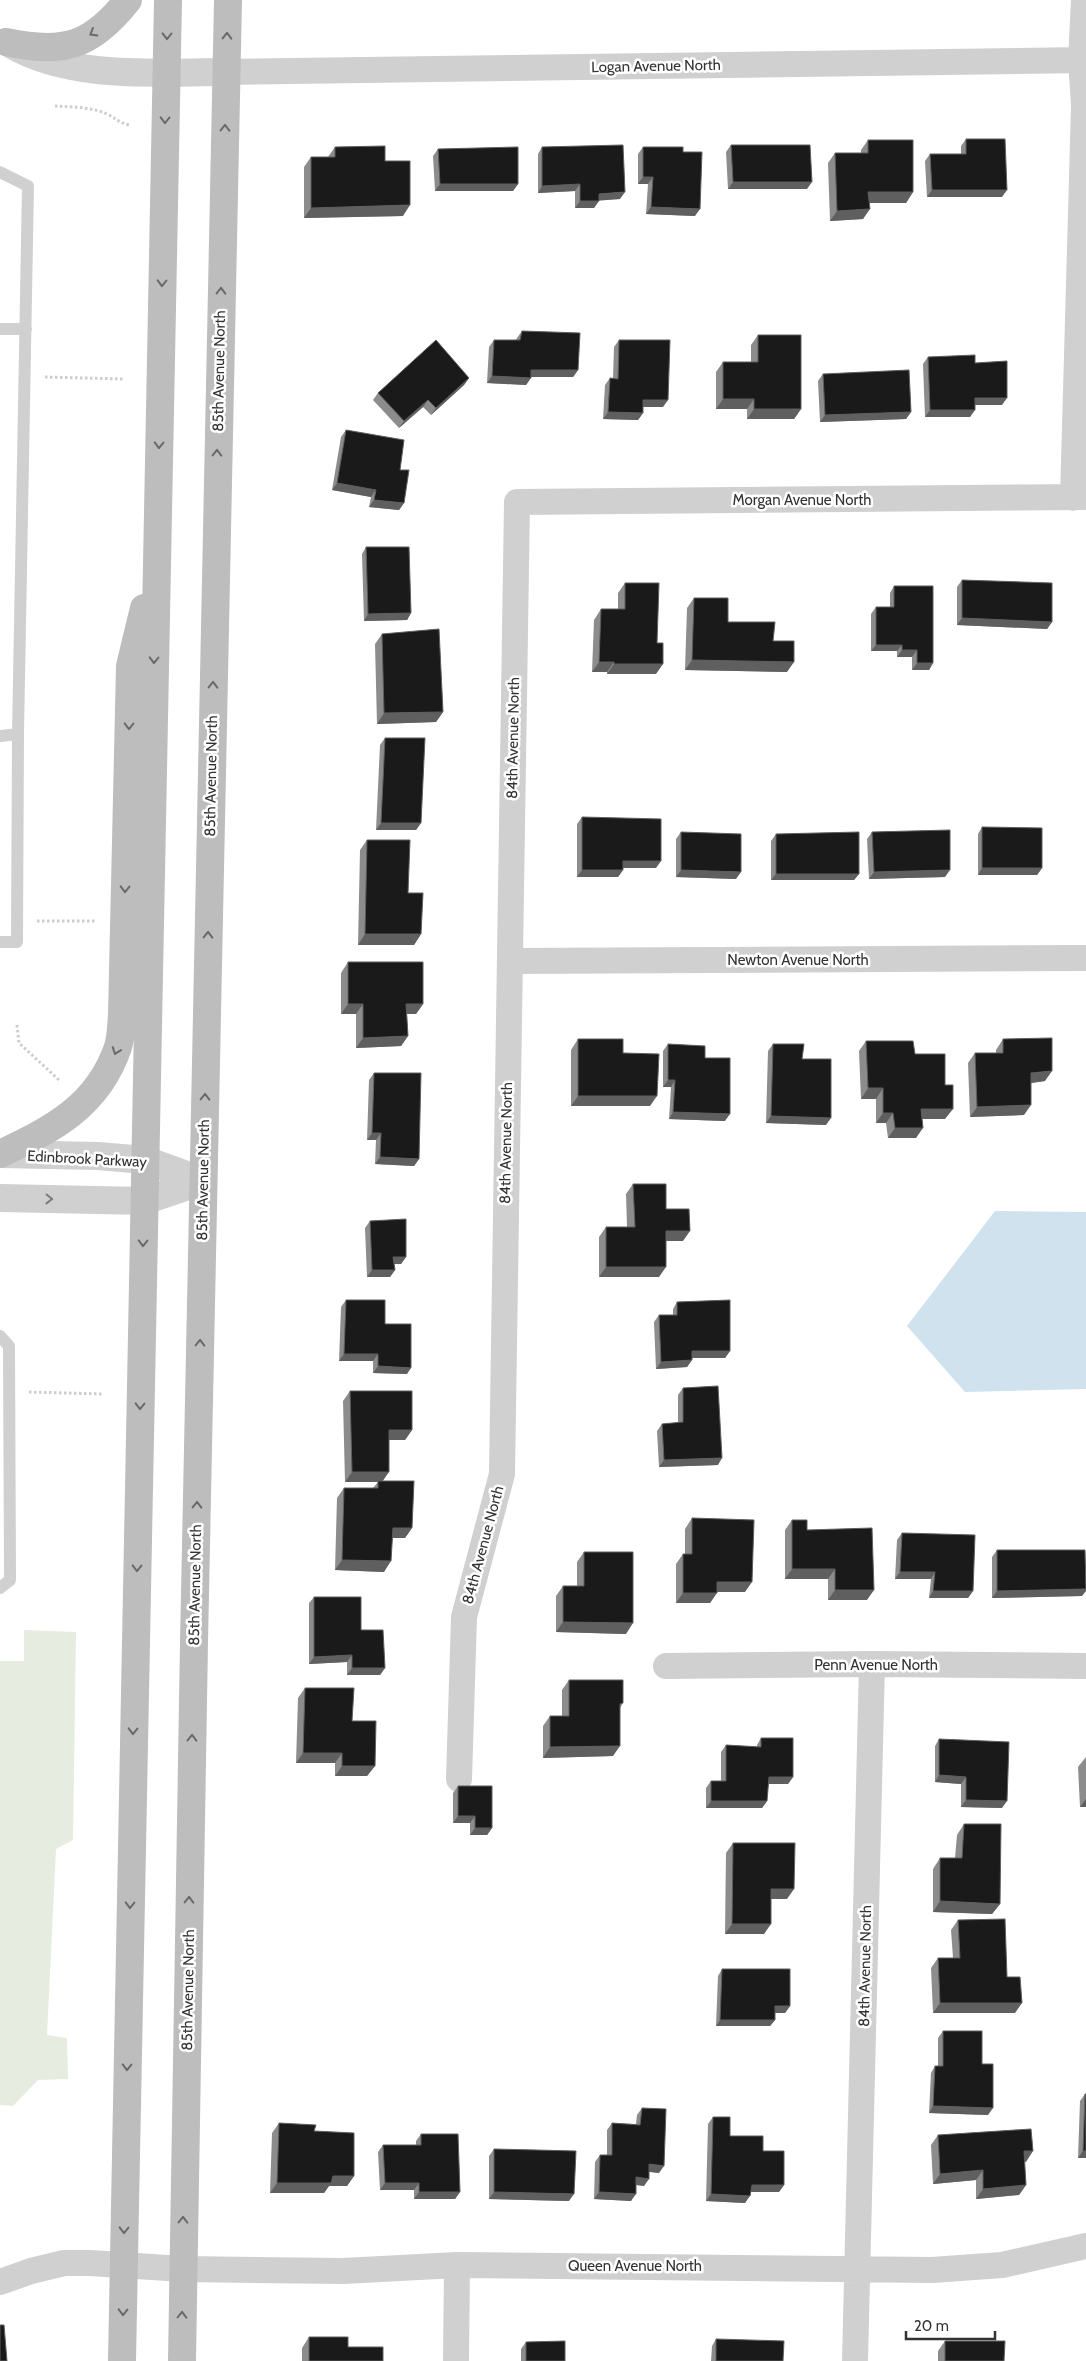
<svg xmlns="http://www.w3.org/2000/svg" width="1086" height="2361" font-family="Cabin,sans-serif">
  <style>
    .green { fill: #e6ecdf }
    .water { fill: #cfe2ee }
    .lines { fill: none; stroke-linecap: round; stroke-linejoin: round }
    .path { stroke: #cdcdcd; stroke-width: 3; stroke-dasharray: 2.5 2.5; stroke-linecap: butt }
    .service { stroke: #d0d0d0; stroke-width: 12 }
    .minor { stroke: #d0d0d0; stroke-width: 26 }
    .tertiary { stroke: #d0d0d0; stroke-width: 28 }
    .secondary { stroke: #bdbdbd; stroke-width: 28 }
    .wall { fill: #8c8c8c }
    .shaded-wall { fill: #5f5f5f }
    .building { fill: #1a1a1a; stroke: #5f5f5f }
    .oneway { stroke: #6a6a6a }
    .oneway2 { stroke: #7a7a7a }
    .labels { text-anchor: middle; stroke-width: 5; stroke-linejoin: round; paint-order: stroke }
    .street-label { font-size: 15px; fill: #333; stroke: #fff }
  </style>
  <rect width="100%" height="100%" fill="#fff"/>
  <path class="green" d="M24,1630l52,2 -3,208 -17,9 -9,186 20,3 1,41 -30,1 -25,26 -13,-1v-444h24z"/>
  <path class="water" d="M995,1211l91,1v177l-121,3 -58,-66z"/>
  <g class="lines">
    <path class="path" d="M55,106c17,1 37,1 52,8 8,4 13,9 22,11
      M45,377l79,2
      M37,921h59
      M17,1025l2,18 40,37
      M29,1392l74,2"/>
    <path class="service" d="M0,172l28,14 -10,548 -18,2
      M0,329h26
      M0,942h17l1,-208
      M0,1336l9,10 1,234 -10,8"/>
    <path class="minor" d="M227,72l859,-12
      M1073,498l11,-392 -3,-46 3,-60
      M510,961l576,-3
      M666,1666l206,-2 214,2
      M459,1779l5,-162 38,-143 15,-972 569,-5
      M0,2282l31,-11 33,-8h26l93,6 160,2 114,-6 475,5 70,-5 84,-19
      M456,2361l1,-96
      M855,2361l17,-697"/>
    <path class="tertiary" d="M12,45c60,35 146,27 215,27
      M0,1154l98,2 47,4 58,21
      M0,1198l144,3 59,-20"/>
    <path class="secondary" d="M6,42c57,12 85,5 122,-42
      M0,1154c53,-25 98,-48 118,-107 3,-10 3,-21 4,-31l8,-350 14,-58
      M122,2361l46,-2361
      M182,2361l12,-719 34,-1642"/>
  </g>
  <path class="wall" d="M966,139l36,58h-75l-2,-36 5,-7h31v-8z
    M868,140l45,52 -7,11h-36l-7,16 -33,2 -2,-58 7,-10h26v-3z
    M731,145l76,44h-79l-2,-37z
    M335,147l50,14 18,55 -99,2v-51l7,-10h17z
    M542,147l78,52 -21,1 -5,8h-19v-17l-37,2v-39z
    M643,147l40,5 12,64 -49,-2 2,-30h-10v-30z
    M438,149l80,35 -5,7h-78l-2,-35z
    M522,331l56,39 -5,7h-42l-5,8 -39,-2 2,-36 5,-7h22l1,-2z
    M758,335l43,74 -7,10h-47v-10h-31v-37l7,-10h28v-17z
    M619,340l44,67h-20v6l-5,7 -35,-1 2,-34 5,-7h3l1,-31z
    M928,357l47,6 27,42h-27l-5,12h-45l-2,-53z
    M823,374l88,38 -5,7 -86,3 -2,-41z
    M469,378l-5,7 -33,30 -8,-8 -24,21 -26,-28 5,-7z
    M346,430l54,40 4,33 -5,7 -30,-3 2,-10 -39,-7 9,-53z
    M366,547l45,66 -4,7 -43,1 -2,-67z
    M962,580l90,42 -5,7 -90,-4v-38z
    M625,583l31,91h-49v-2h-15l2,-52 7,-11h17v-16z
    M894,586l39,77 -4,7h-17v-13h-15v-6h-26v-37l5,-7h14v-14z
    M694,598l34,24 45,19 14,31 -102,-2 2,-62z
    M382,634l61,78 -7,10 -59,2 -2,-80z
    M385,738l36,85 -5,7h-40l4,-85z
    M582,817l74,51h-33v2l-5,7h-41v-53z
    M982,827l60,41 -5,7h-59v-41z
    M681,832l55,47 -60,-2v-38z
    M872,832l73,45 -76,2 -2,-40z
    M776,834l83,40 -5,6h-83v-39z
    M367,840l41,53 13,41 -7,11h-56l2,-95z
    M348,962l75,42 -7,10h-9l1,22 -7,10 -45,2v-34h-15v-41z
    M578,1039l72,67h-79v-56z
    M1003,1039l42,42 -14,2 -7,32 -54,2 -2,-54 7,-10h21v-3z
    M866,1041l49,13 30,31v34h-23l-6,19h-28l-2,-15h-10v-24h-15l-2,-48z
    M668,1044l57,77 -56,-2 2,-32h-8v-36z
    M773,1044l29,15 24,66 -60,-2 2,-72z
    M374,1073l45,86 -5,7 -39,-2 1,-24h-9l2,-60z
    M633,1184l33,25 17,32h-17l-7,36h-60v-40l7,-10h21l-1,-33z
    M370,1221l36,36 -5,7h-7l1,6 -5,7h-23l-2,-49z
    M346,1300l61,74 -34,-1v-12h-34l2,-54z
    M677,1302l53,49 -5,7h-33v2l-5,7 -31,2 -2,-47 5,-7h14v-6z
    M683,1388l35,77 -59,2 -2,-36 5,-7 16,-1v-28z
    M350,1391l62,39 -7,10h-16l-6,41 29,47 -7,10h-13l-8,34 -49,-2 2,-72 7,-10h29l5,-6h-33l-2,-81z
    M692,1518l53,74h-28l-7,11h-34v-39l7,-10h2v-25z
    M792,1520l75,80h-39v-21h-43v-49z
    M902,1533l71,58 -5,7h-39l2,-19h-36l2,-39z
    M997,1550l85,46 -90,2v-41z
    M584,1552l42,82 -70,-2v-36l7,-10h14v-24z
    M314,1597l71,71 -5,7h-33v-13l-38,2v-61z
    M569,1680l54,23 -3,5 -7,48 -70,2v-32l7,-10h12v-26z
    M305,1688l47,33 23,45 -8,10h-32v-13h-39l2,-65z
    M761,1738l32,39 -5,7h-20l-1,17 -5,7h-56v-20l5,-7h10v-29l5,-7 31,2v-2z
    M939,1739l63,69 -41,-1v-23l-26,-2v-36z
    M1086,1757v50h-6l-2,-40z
    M458,1786l34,42 -5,7h-17v-12h-17v-30z
    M964,1824l36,80 -8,10 -59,-2v-43l7,-11h15l2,-23z
    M733,1843l54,56h-16l-7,35h-39l1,-81z
    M958,1920l57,93h-82l-2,-45 7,-10h15l-2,-28z
    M722,1969l68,37 -5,7h-10v7l-5,6h-54l2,-50z
    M943,2031l39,33 6,51 -59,-2 2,-40 4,-7h3v-28z
    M1085,2094l1,64h-8l2,-57z
    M642,2108l17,65 -10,-1 -5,14 -8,-1 -5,16 -37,-2 1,-37 5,-7h7v-25l5,-7 24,1 1,-9z
    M713,2117l17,19 33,15 21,34 -5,7h-28l-6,11 -39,-2 2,-77z
    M279,2123l35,8 40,45 -7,10h-18l-5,7h-54l2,-60z
    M421,2134l39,58 -5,7h-41v-9h-34l-2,-38 5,-7h33v-4z
    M938,2135l88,27h-2l2,23 -7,10 -43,4v-19l-43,4 -2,-39z
    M494,2149l75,52 -80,-2v-43z
    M309,2337l39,10 35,14h-81v-13z
    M716,2339l67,22h-72l1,-15z
    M945,2341l59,20h-66v-10z
    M526,2342l39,19h-44v-12z"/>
  <path class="shaded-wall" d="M643,177h10l-5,7h-10z
    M733,182h79l-5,7h-79z
    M440,184h78l-5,7h-78z
    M580,184l-5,7 -37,2 4,-7z
    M932,190h75l-5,7h-75z
    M625,192l-5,7 -26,2 5,-7z
    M868,192h45l-7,11h-45z
    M580,201h19l-5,7h-19z
    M410,205l-7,11 -99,2 7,-10z
    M651,207l49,2 -5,7 -49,-2z
    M870,209l-7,10 -33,2 7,-10z
    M531,370h47l-5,7h-47z
    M492,376l39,2 -5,7 -39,-2z
    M469,378l-5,7 -33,30 5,-7z
    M975,398h32l-5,7h-32z
    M723,399h31l-7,10h-31z
    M428,400l-5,7 -24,21 5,-7z
    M643,400h25l-5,7h-25z
    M754,409h47l-7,10h-47z
    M930,410h45l-5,7h-45z
    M608,412l35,1 -5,7 -35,-1z
    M911,412l-5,7 -86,3 5,-7z
    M337,483l39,7 -5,7 -39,-7z
    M374,500l30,3 -5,7 -30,-3z
    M411,613l-4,7 -43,1 4,-7z
    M962,618l90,4 -5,7 -90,-4z
    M876,645h26l-5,6h-26z
    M902,650h15l-5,7h-15z
    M692,660l102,2 -7,10 -102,-2z
    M599,662h15l-7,10h-15z
    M917,663h16l-4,7h-17z
    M614,664h49l-7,10h-49z
    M443,712l-7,10 -59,2 7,-11z
    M381,823h40l-5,7h-40z
    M623,861h38l-5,7h-38z
    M982,868h60l-5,7h-59z
    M582,870h41l-5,7h-41z
    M681,870l60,2 -5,7 -60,-2z
    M950,870l-5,7 -76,2 5,-7z
    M776,874h83l-5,6h-83z
    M365,934h56l-7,11h-56z
    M348,1004h15l-7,10h-15z
    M406,1004h17l-7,10h-17z
    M408,1036l-7,10 -45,2 7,-10z
    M1052,1071l-7,10 -21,3 7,-11z
    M668,1080h7l-4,7h-8z
    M868,1088h15l-7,11h-15z
    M578,1096h79l-7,10h-79z
    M1031,1105l-7,10 -54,2 7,-10z
    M921,1109h32l-8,10h-31z
    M673,1112l57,2 -5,7 -56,-2z
    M883,1113h10l-7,10h-10z
    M771,1116l60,2 -5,7 -60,-2z
    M895,1128h28l-7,10h-28z
    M372,1133h9l-5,7h-9z
    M380,1157l39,2 -5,7 -39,-2z
    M666,1231h24l-7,10h-24z
    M393,1257h13l-5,7h-13z
    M606,1267h60l-7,10h-60z
    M372,1270h23l-5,7h-23z
    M692,1351h38l-5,7h-38z
    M344,1354h34l-5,7h-34z
    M692,1360l-5,7 -31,2 5,-7z
    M378,1366l33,2 -4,6 -34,-1z
    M389,1430h23l-7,10h-23z
    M722,1458l-4,7 -59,2 5,-7z
    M352,1472h37l-7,10h-37z
    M393,1528h19l-7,10h-19z
    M342,1560l49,1 -7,11 -49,-2z
    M792,1569h43l-7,10h-43z
    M900,1572h35l-4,7h-36z
    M717,1582h35l-7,10h-35z
    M1086,1589v2l-4,5 -90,2 5,-7z
    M835,1590h39l-7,10h-39z
    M933,1591h40l-5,7h-39z
    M683,1593h34l-7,10h-34z
    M563,1622l70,1 -7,11 -70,-2z
    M352,1655l-5,7 -38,2 5,-7z
    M352,1668h33l-5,7h-33z
    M620,1746l-7,10 -70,2 7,-11z
    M303,1753h39l-7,10h-39z
    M342,1766h33l-8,10h-32z
    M939,1775l27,2 -5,7 -26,-2z
    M769,1777h24l-5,7h-24z
    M1086,1799v8h-6z
    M966,1800l41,1 -5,7 -41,-1z
    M711,1801h56l-5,7h-56z
    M458,1816h17l-5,7h-17z
    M475,1828h17l-5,7h-17z
    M771,1889h23l-7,10h-23z
    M940,1901l60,3 -8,10 -59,-2z
    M732,1924h39l-7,10h-39z
    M940,2003h82l-7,10h-82z
    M775,2006h15l-5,7h-15z
    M720,2020h55l-5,6h-54z
    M933,2106l60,2 -5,7 -59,-2z
    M1024,2151h9l-7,11h-9z
    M1083,2151h3v7h-8z
    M649,2164l15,2 -5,7 -15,-2z
    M983,2170l-7,10 -43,4 7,-10z
    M333,2176h21l-7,10h-18l-5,7h-54l7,-10z
    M636,2177l13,2 -5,7 -13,-2z
    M385,2183h34l-5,7h-34z
    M752,2185h32l-5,7h-32z
    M1026,2185l-7,10 -43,4 7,-10z
    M419,2192h41l-5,7h-41z
    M494,2192l80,2 -5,7 -80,-2z
    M599,2192l37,2 -5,7 -37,-2z
    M711,2194l39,2 -5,7 -39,-2z"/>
  <path class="building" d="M966,139h39l2,51h-75l-2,-36h36z
    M868,140h45v52h-45l2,17 -33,2 -2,-58h33z
    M623,145l2,47 -26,2v7h-19v-17l-38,2v-39z
    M731,145h79l2,37h-79z
    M385,146v15h25v44l-99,3v-51h24v-10z
    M518,147v37h-78l-2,-35z
    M643,147h40v5h19l-2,57 -49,-2 2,-30h-10z
    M522,331l58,2 -2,37h-47v8l-39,-2 2,-36h26z
    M758,335h43v74h-47v-10h-31v-37h35z
    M436,340l33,38 -33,30 -8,-8 -24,21 -26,-28z
    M619,340h51l-2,60h-25v13l-35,-1 2,-34 8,1z
    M975,355v8l32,-2v37h-32v12h-45l-2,-53z
    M909,370l2,42 -86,3 -2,-41z
    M346,430l58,10 -4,30h9l-5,33 -30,-3 2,-10 -39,-7z
    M366,547h43l2,66 -43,1z
    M962,580l90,3v39l-90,-4z
    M625,583h34l-2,60h6v21h-49v-2h-15l2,-53h24z
    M894,586h39v77h-16v-13h-15v-5h-26v-38h18z
    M694,598h34v24h47l-2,19h21v21l-102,-2z
    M439,629l4,83 -59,1 -2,-79z
    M385,738h40l-4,85h-40z
    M582,817l79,2v42h-38v9h-41z
    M982,827l60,1v40h-60z
    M950,830v40l-76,2 -2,-40z
    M681,832l60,2v38l-60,-2z
    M859,832v42h-83v-40z
    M367,840h43l-2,53h15l-2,41h-56z
    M348,962h75v42h-17l2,32 -45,2v-34h-15z
    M1052,1038v33l-21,2v32l-54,2 -2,-54h28v-14z
    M578,1039h45v14l36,1 -2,42h-79z
    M866,1041h47l2,13h30v31h8v24h-32l2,19h-28l-2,-15h-10v-25h-15z
    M668,1044l37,2v12h25v56l-57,-2 2,-32h-7z
    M773,1044h31l-2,15h29v59l-60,-2z
    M374,1073h47l-2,86 -39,-2 1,-24h-9z
    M633,1184h33v25h23l1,22h-24v36h-60v-40h29z
    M406,1219v38h-13l2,13h-23l-2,-49z
    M346,1300h39v24h26v44l-33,-2v-12h-34z
    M730,1300v51h-38v9l-31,2 -2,-47h18v-13z
    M718,1386l4,72 -58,2 -2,-36 21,-2v-34z
    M350,1391h62v39h-23v42h-37z
    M378,1481h36l-2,47h-19l-2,33 -49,-1 2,-72h34z
    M692,1518l62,2 -2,62h-35v11h-34v-39h9z
    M792,1520h15v10l65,-2 2,62h-39v-21h-43z
    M902,1533l73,2 -2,56h-40l2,-19h-35z
    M997,1550h88l1,39 -89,2z
    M584,1552h49v71l-70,-1v-36h21z
    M314,1597h47v33h22l2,38h-33v-13l-38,2z
    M569,1680h54v23l-3,1v42l-70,1v-31h19z
    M305,1688h49l-2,33h24l-1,45h-33v-13h-39z
    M761,1738h32v39h-24l-2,24h-56v-20h15v-36l35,2z
    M939,1739l70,3 -2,59 -41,-1v-23l-27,-2z
    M458,1786h34v42h-17v-12h-17z
    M964,1824h37l-1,80 -60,-3v-43h22z
    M733,1843h62l-1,46h-23v35h-39z
    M1005,1919l2,58h13l2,26h-82l-2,-45h22l-2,-38z
    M722,1969h68v37h-15v14h-55z
    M943,2031h39v33h11v44l-60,-2 2,-40h8z
    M1085,2094h1v57h-3z
    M642,2108l24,1 -2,57 -15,-2v15l-13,-2v17l-37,-2 1,-37h12v-32l28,2z
    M713,2117h17v19h33v15h21v34h-32l-2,11 -39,-2z
    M279,2123l37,2 -2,6 40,2v43h-21l-2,7h-54z
    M1031,2129l2,22h-9l2,34 -43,4v-19l-43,4 -2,-39z
    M421,2134h37l2,58h-41v-9h-34l-2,-38h38z
    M494,2149l82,2 -2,43 -80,-2z
    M0,2325h4l3,36h-7z
    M309,2337h39v10h35v14h-74z
    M716,2339l68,2 -1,20h-67z
    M565,2341v20h-39v-19z
    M945,2341h60l-1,20h-59z"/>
  <defs><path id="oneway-chevron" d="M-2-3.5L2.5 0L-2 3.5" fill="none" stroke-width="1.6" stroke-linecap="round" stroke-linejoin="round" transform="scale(1.25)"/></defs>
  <g class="oneway">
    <use href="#oneway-chevron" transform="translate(93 33) rotate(150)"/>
    <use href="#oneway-chevron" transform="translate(167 36) rotate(91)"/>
    <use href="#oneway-chevron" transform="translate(227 36) rotate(-89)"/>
    <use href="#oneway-chevron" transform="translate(165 120) rotate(91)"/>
    <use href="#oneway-chevron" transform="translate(225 128) rotate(-89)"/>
    <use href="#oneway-chevron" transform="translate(162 283) rotate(91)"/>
    <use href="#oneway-chevron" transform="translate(221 291) rotate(-89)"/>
    <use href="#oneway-chevron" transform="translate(159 445) rotate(91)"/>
    <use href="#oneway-chevron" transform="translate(217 453) rotate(-89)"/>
    <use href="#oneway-chevron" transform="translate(154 660) rotate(91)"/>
    <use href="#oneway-chevron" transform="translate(213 685) rotate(-89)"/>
    <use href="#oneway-chevron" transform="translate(129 726) rotate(91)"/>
    <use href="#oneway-chevron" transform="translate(125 889) rotate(91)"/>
    <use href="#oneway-chevron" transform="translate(208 935) rotate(-89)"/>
    <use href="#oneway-chevron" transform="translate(116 1051) rotate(110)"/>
    <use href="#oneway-chevron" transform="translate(205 1097) rotate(-89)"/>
    <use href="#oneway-chevron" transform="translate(143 1243) rotate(91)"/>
    <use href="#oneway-chevron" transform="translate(200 1343) rotate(-89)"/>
    <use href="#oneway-chevron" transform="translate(140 1406) rotate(91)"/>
    <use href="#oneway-chevron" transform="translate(197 1505) rotate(-89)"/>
    <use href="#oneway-chevron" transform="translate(137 1568) rotate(91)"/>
    <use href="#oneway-chevron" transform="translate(133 1731) rotate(91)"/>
    <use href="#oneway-chevron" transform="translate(192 1738) rotate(-89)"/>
    <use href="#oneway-chevron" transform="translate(189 1900) rotate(-89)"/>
    <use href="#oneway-chevron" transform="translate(130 1905) rotate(91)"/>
    <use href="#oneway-chevron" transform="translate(127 2067) rotate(91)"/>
    <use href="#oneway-chevron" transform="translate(183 2220) rotate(-89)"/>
    <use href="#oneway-chevron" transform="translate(124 2230) rotate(91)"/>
    <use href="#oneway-chevron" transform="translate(123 2312) rotate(91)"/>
    <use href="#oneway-chevron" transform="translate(182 2315) rotate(-89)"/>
  </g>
  <use class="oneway2" href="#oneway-chevron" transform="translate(49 1199) rotate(1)"/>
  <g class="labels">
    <g class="street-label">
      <text transform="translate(656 66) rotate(-1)" y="5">Logan Avenue North</text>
      <text transform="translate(219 371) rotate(-89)" y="5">85th Avenue North</text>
      <text x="802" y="505">Morgan Avenue North</text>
      <text transform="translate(513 738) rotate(-89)" y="5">84th Avenue North</text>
      <text transform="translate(211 776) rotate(-89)" y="5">85th Avenue North</text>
      <text x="798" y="965">Newton Avenue North</text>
      <text transform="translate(506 1143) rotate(-89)" y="5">84th Avenue North</text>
      <text transform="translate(87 1159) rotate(3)" y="5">Edinbrook Parkway</text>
      <text transform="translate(203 1180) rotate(-89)" y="5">85th Avenue North</text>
      <text transform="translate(483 1545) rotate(-75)" y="5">84th Avenue North</text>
      <text transform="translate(195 1585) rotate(-89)" y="5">85th Avenue North</text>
      <text x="876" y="1670">Penn Avenue North</text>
      <text transform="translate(865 1966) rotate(-89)" y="5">84th Avenue North</text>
      <text transform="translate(188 1990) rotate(-89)" y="5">85th Avenue North</text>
      <text x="635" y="2271">Queen Avenue North</text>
    </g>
  </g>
  <path d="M906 2331v8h89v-8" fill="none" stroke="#333333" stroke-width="2.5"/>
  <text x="914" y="2331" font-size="15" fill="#333333" stroke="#ffffff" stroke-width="4" paint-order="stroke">20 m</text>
</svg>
